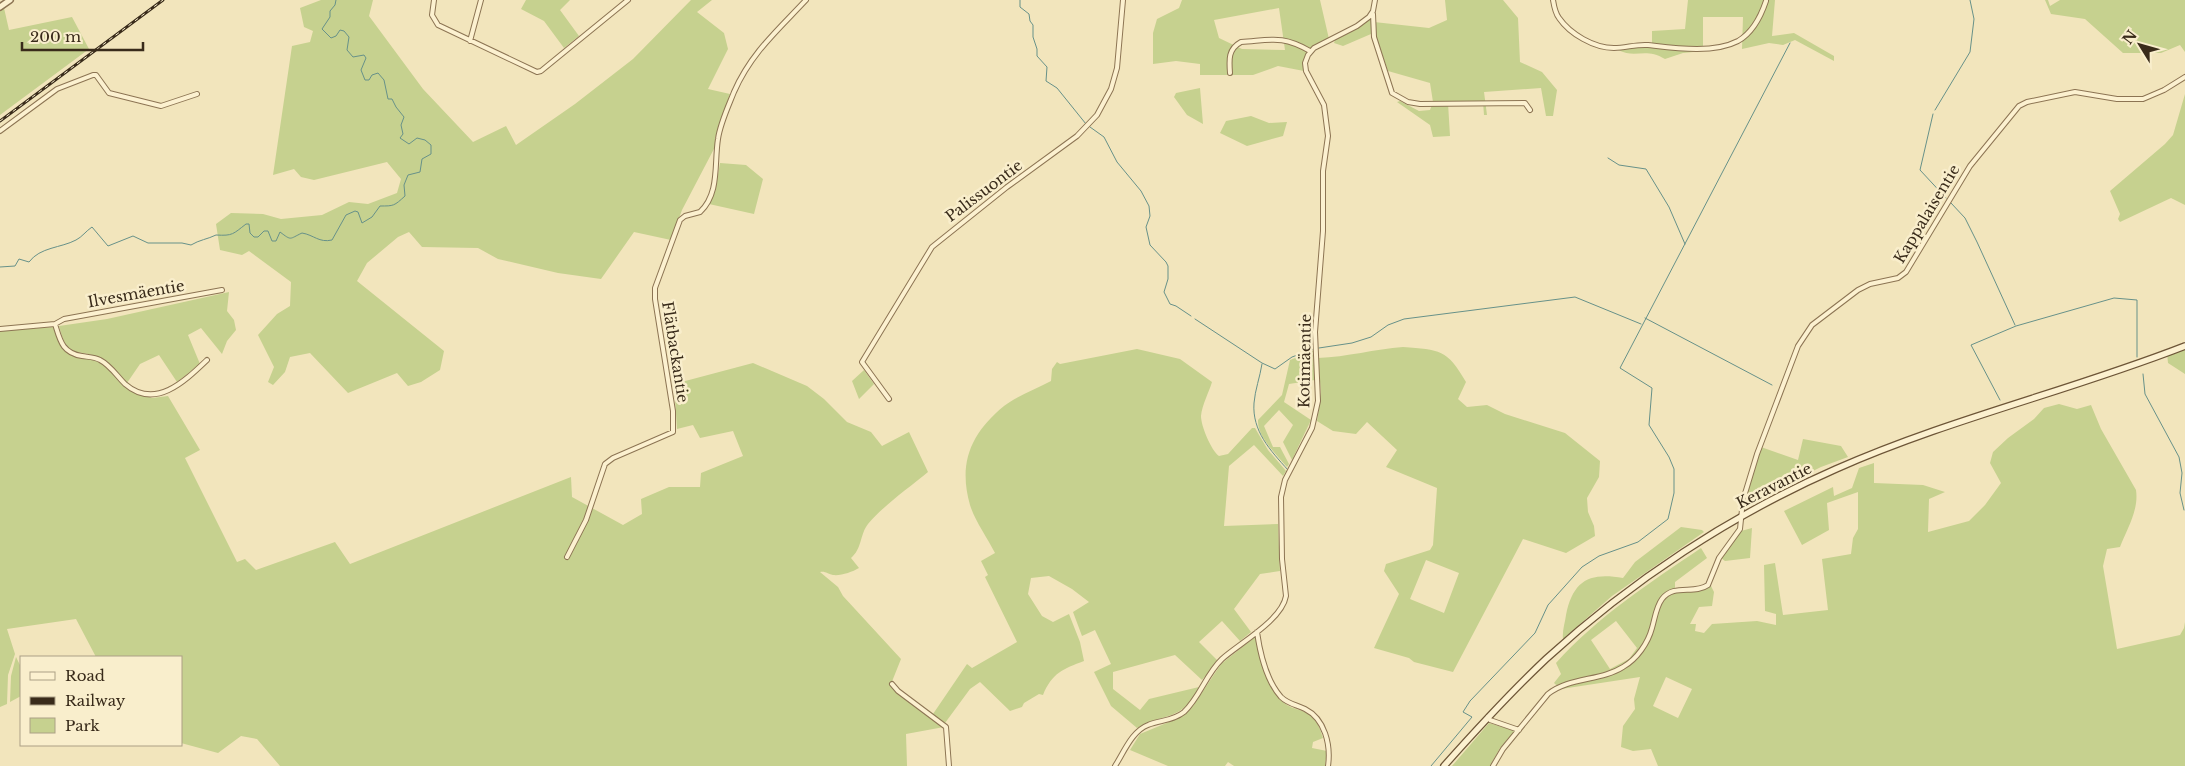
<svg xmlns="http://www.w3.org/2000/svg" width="2185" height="766" font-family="'Libre Baskerville',serif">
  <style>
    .green { fill: #c6d18f; fill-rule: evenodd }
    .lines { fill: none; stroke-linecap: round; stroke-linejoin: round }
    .stream { stroke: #679189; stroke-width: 1 }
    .minor-casing { stroke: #8c7453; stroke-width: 6 }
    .tertiary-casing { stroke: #8c7453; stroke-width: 8 }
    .secondary-casing { stroke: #6d5537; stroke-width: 8 }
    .minor { stroke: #fcf1d0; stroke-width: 4 }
    .tertiary { stroke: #fcf1d0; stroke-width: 5 }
    .secondary { stroke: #fcf1d0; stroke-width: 5.5 }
    .rail-casing { stroke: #392b1a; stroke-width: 3 }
    .rail { stroke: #f9eecc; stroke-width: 1; stroke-dasharray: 4; stroke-linecap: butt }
    .labels { text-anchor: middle; stroke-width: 5; stroke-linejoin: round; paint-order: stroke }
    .street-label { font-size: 15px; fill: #392b1a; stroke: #f9eecc }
  </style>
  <rect width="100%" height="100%" fill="#f2e5bc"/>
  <path class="green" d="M321,0h52l-4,16 54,73 50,53 33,-16 10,19 59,-41 58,-45 58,-59h21l-15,12 27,21 4,16 -20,40 22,5 -15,44 1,7 -34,65 -11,30 -37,-8 -33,47 -43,-6 -60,-14 -20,-11 -56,-1 -13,-15 -11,5 -31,26 -10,18 87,70 -4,19 -19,12 -13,4 -11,-13 -49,20 -38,-40 -20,4 -5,15 -12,13 -5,-3 6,-15 -16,-32 19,-21 13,-8 1,-24 -42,-31 -7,4 -22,-5 -4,-26 15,-11 32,1 18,5 41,-4 27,-13 19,2 29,-11 4,-14 -14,-17 -73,18 -13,-3 -7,-8 -21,6 19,-129 18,-4 3,-11 -9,-4 -4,-19z
    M526,0h44l-10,10 19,26 -15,12 -20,-27 -23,-12z
    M1182,0h138l9,39c-15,7 -28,13 -25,32l-26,-5 -25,9h-53v-11l-24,-3 -23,3v-31l4,-14 22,-11zM1279,8l6,42 -43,-1 -23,-11 -5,-18z
    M1445,0h58l15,18 2,44 22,10 15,18 -4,26h-7l-5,-28 -57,4 3,23h-3l-1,-13 -35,1 2,33 -17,1 -3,-12 -33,-23 3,-1 19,10 11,-1 3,-8 -3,-19 -42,-12 -12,-34 -2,-15 55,6 18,-8z
    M1688,0h87l-3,36 22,-3 40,23v5l-39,-21 -12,5 -14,-2 -27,6 1,-32h-40v34l-20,2 -18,6c-20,-12 -29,0 -47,-9l23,-4 11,2v-17l33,-2z
    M2045,0h3l2,6 10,-6h125v52l-5,-7 -19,8h-38l-38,-34 -34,-5z
    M4,8l5,22 63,-13 17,32 -89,66v-104z
    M1371,18v16l-28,12 -9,-3 1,-3z
    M1200,88l3,36 -16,-9 -13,-18 2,-4z
    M2185,94v111l-14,-7 -51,24 -2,-3 2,-5 -10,-23 55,-47 8,-9z
    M1251,116l18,7 18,-1 -4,14 -36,10 -27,-13 6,-12z
    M720,163l26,2 17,14 -9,35 -45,-10 6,-12z
    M229,292l-2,19 7,9 2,10 -9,11 -5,13 -21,-26 -13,7 12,29 -23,18 -18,-27 -19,9 -13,19c-8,-9 -16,-19 -26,-24 -26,-14 -32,5 -42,-33l48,-7z
    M55,327l5,18 6,7 34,10 32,29 20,7 16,-2 32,54 -15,8 52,104 8,-3 11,11 79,-28 15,22 221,-87 1,20 51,28 19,-11 -1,-15 28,-12h31l1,-14 42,-17 -10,-25 -33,7 -7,-13 -16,4 -3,-45 79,-21 54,23 17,13 23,23 24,10 11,14 27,-14 19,40c-19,16 -43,32 -60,52 -8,10 -6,25 -17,34l8,10c-7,4 -18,8 -26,7 -6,-1 -7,-4 -13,-3l18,15 5,9 58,63 -10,25 53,43 -38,7 1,32h-627l-23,-27 -16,-3 -23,17 -37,-10v-86h-85l-20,-38 -69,10 8,25 -7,21 -1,29 -7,3v-376z
    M2185,346v28l-17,-11 -1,-10z
    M1403,347c37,3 44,2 63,35l-8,17 9,8 20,-2 18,9 60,19 35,28 -1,16 -12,21 1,14 6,14 1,10 -29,17 -43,-14 -70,133 -39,-10 -5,-4 -35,-10 25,-54 -15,-23 2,-7 44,-14 3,-5 4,-57 -51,-21 11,-17 -30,-28 -11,12 -23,-3 -16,-10 4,-28 -3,-35c29,-1 57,-9 85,-11zM1426,560l33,13 -15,40 -34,-14z
    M1137,349l43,10 32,23c-3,10 -10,23 -11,34 0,10 10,34 18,40l9,-2 24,-26h3l13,22 18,21 -3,5 -29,-31 -25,21 -5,60 54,-2 2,47 -20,3 -26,35 17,23 -11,9 -18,-20 -23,21 19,19 -16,19 -27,-25 -62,17v17l27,21 9,-11 50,-12c-17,35 -34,25 -62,41l-26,-22 -17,-34 17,-8 -16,-34 -13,6 -9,-24 16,-10 -17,-13 -23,-13 -18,2 -3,16 14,22 11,6 16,-8 11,28 4,19c-21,8 -32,12 -41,34l-4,-1 -15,9 -2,4 -12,4 -30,-29 -10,7 -25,34 -12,-9 34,-50 5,4 45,-26 -32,-65 3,-2 -7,-14 14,-8c-8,-16 -20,-32 -25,-48 -12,-42 1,-72 34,-99 13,-10 32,-17 47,-25l1,-12 5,-7 3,2z
    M1313,351l2,29 -26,4 -5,18 27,18 -19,40 -9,-18 10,-17 -14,-15 -15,16 9,21h7l9,17 -2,3c-10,-12 -30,-30 -29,-47l24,-25 8,-35z
    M864,370l10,14 -15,15 -7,-18z
    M2059,404l18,5 14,-4 10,24 35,61c3,20 -9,39 -16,57l-13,2 -4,17 14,83 63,-14 4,-7 1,-6v144h-527l-7,-17 -18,2 -12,-4 2,-21 12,-17 -1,-10 6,-22 -79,12 -7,-6 7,-9 -5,-11c41,-46 95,-81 145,-115l6,10 -32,24v9l26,-2 10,-3 3,6 -2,14 -13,1 -9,17h6l-1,7 9,2 8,-9 45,-3 19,4v-11l-11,-3 -1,-46 11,-2 8,52 45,-5 -6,-51 29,-5 2,-16 5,-9v-37l-31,11 2,27 -27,15 -18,-34 49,-24 1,9 18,-8 7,-20 15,-5v20l49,2 22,7 -16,7 -1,33 41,-11 16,-16 16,-22 -11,-20 3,-11 15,-14 26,-19 10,-11zM1616,621l21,27 -8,11 -19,10 -19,-29zM1666,677l26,12 -14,29 -25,-12z
    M1803,439l38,7 7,11 -27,10 -70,35 -3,-2 -1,-5 14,-48 37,13z
    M1681,527l21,3 2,2 -92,64 -49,43c-1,-8 2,-16 3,-24 7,-35 24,-43 57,-37l12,-16z
    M1752,528l-2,30 -25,3 -4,-3 20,-27z
    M1255,637c5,20 9,42 22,59 19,23 36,4 46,42l-10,4 -1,6 15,3 -2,15h-91l-6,-4 -3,4h-57l-38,-16 10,-16 41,-17 12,-11 28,-42z
    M16,657l5,10v29l-11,6 1,-26z
    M1489,723l26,8 -15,17 -10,18h-38z"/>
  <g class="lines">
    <path class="stream" d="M1020,0v7l9,7 1,7 3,4v12l4,12v7l10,11 -1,14 11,7 29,36
      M1935,110l35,-58 4,-33 -4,-19
      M1933,114l-13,56 26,28
      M1090,127l14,10 13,25 24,29 8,15 1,10 -4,11 4,18 16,17 2,4v13l-4,13 6,12 6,2 15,10
      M1608,158l11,7 27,4 23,38 16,37
      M1951,203l14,15 12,24 38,83
      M0,267l15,-1 4,-7 10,3c11,-15 32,-14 47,-22 6,-3 10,-9 16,-13l16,19 25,-10 15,7h34l9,2c8,-5 17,-6 25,-10 17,1 17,-1 30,-11h3l1,9 4,4h4l6,-6h4l4,10h4l4,-9c12,9 9,7 22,1 12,2 17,10 30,7l14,-25 9,-4 3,1 4,11 10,-6 8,-11c14,0 14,0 25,-10l-1,-11 4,-10 12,-3 2,-13 9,-5v-9l-6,-5 -8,-2 -8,6 -9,-6 3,-4 -2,-9 3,-8 -8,-10 -4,-8h-4l-4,-19 -6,-7 -6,2 -3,5h-4l-4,-10 5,-12 -2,-3 -11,2 -6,-7 2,-13 -5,-6 -4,-1 -4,6 -5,2 -9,-9 8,-12v-6l5,-6 1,-5
      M1645,318l127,67
      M1195,319l67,44 13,6 17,-12 22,-8
      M1319,348l33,-5 19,-6 17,-12 16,-6 171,-22 66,27
      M1262,364c-2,13 -7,26 -8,39 -2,28 16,47 34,67
      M2143,374l2,20 34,63 3,16 -2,20 4,17
      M2000,400l-29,-55 45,-19 98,-28 23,2v57
      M1431,766l41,-49 -9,-5 7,-11 65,-68 13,-28 34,-38 17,-11 39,-14 30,-23 6,-26v-24l-5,-12 -20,-32 3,-37 -32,-20 170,-325"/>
    <defs>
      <path id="minor" d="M434,0l-2,15 6,10 99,47 4,-1 87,-71
        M1553,0c1,6 2,13 6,18 11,16 35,30 55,30 12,0 22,-4 34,-3 26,3 65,9 90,-4 14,-8 23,-25 28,-40
        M1373,14l1,23 18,56 16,9 12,2 105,-1 5,7
        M470,41l11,-41
        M1230,73c-1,-13 -2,-24 11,-31 31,-2 41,-7 69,9
        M0,131l57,-42 36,-14h3l13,18 52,13 36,-12
        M55,324c5,16 7,29 27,32 6,1 13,1 18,4 10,5 17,16 25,24 30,26 59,-2 82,-24
        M0,329l55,-5 9,-5 158,-29
        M889,399l-27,-37 70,-115 75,-60 70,-51 20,-21 14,-26 6,-21 6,-68
        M567,557l19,-37 19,-56 8,-6 60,-26v-21l-18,-112v-11l25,-68 5,-4 15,-4c20,-19 14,-48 18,-73 2,-15 10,-32 16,-47 17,-39 44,-62 72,-92
        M1257,632c3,21 9,48 24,65 7,7 16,8 24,12 20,10 26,36 23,57
        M892,684l6,7 48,36 3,39
        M1488,717l2,3 29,10
        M1115,766c9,-14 17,-35 33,-41 12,-5 25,-4 36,-13 16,-15 22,-38 38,-53 18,-16 60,-39 64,-63l-4,-37 -1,-62 4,-17 27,-52 6,-27 -3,-69 8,-101v-60l5,-35 -4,-31 -18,-34 -1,-8 3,-8 6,-7 43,-22 12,-9 4,-6 2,-11
        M1493,766l10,-17 45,-55c21,-17 53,-13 75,-27 14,-8 25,-24 29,-39 3,-10 4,-21 10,-29 12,-16 32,-4 46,-14l11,-27 21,-29 3,-29 14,-46 41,-108 14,-21 46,-35 12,-6 28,-6 8,-6 64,-106 49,-60 8,-4 48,-10 42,7h26l21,-9 21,-13"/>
      <path id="tertiary" d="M0,7l10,-7"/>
      <path id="secondary" d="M1444,766c33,-37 66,-73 102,-107 85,-78 185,-144 290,-190 113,-50 234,-78 349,-123"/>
    </defs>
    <use href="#minor" class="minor-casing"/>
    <use href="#tertiary" class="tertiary-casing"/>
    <use href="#secondary" class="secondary-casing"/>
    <use href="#minor" class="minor"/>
    <use href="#tertiary" class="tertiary"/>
    <use href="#secondary" class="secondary"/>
    <defs>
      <path id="rail" d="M0,121l163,-121"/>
    </defs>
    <use href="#rail" class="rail-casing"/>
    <use href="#rail" class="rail"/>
  </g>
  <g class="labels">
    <g class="street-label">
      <text transform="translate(984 191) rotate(-37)" y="5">Palissuontie</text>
      <text transform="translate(1927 214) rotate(-59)" y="5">Kappalaisentie</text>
      <text transform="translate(136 294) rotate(-10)" y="5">Ilvesmäentie</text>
      <text transform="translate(675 352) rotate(81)" y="5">Flätbackantie</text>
      <text transform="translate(1305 361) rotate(-89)" y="5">Kotimäentie</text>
      <text transform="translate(1774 486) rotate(-27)" y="5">Keravantie</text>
    </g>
  </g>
  <rect x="20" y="656" width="162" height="90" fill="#f9eecc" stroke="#aca085"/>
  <rect x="30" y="672" width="25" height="8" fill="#fcf1d0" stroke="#aca085"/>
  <text x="65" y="681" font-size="15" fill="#392b1a">Road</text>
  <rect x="30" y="697" width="25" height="8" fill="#392b1a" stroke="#aca085"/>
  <text x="65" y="706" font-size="15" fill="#392b1a">Railway</text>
  <rect x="30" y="718" width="25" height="15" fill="#c6d18f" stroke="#aca085"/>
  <text x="65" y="731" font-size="15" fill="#392b1a">Park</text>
  <g transform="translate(2140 45) rotate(307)" stroke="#f9eecc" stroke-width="4" paint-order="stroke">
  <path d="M0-4L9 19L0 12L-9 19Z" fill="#392b1a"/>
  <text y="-8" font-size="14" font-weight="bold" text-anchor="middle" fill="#392b1a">N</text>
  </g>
  <path d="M22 42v8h121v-8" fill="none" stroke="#392b1a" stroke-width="2.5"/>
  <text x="30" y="42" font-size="15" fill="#392b1a" stroke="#f9eecc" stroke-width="4" paint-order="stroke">200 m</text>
</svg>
